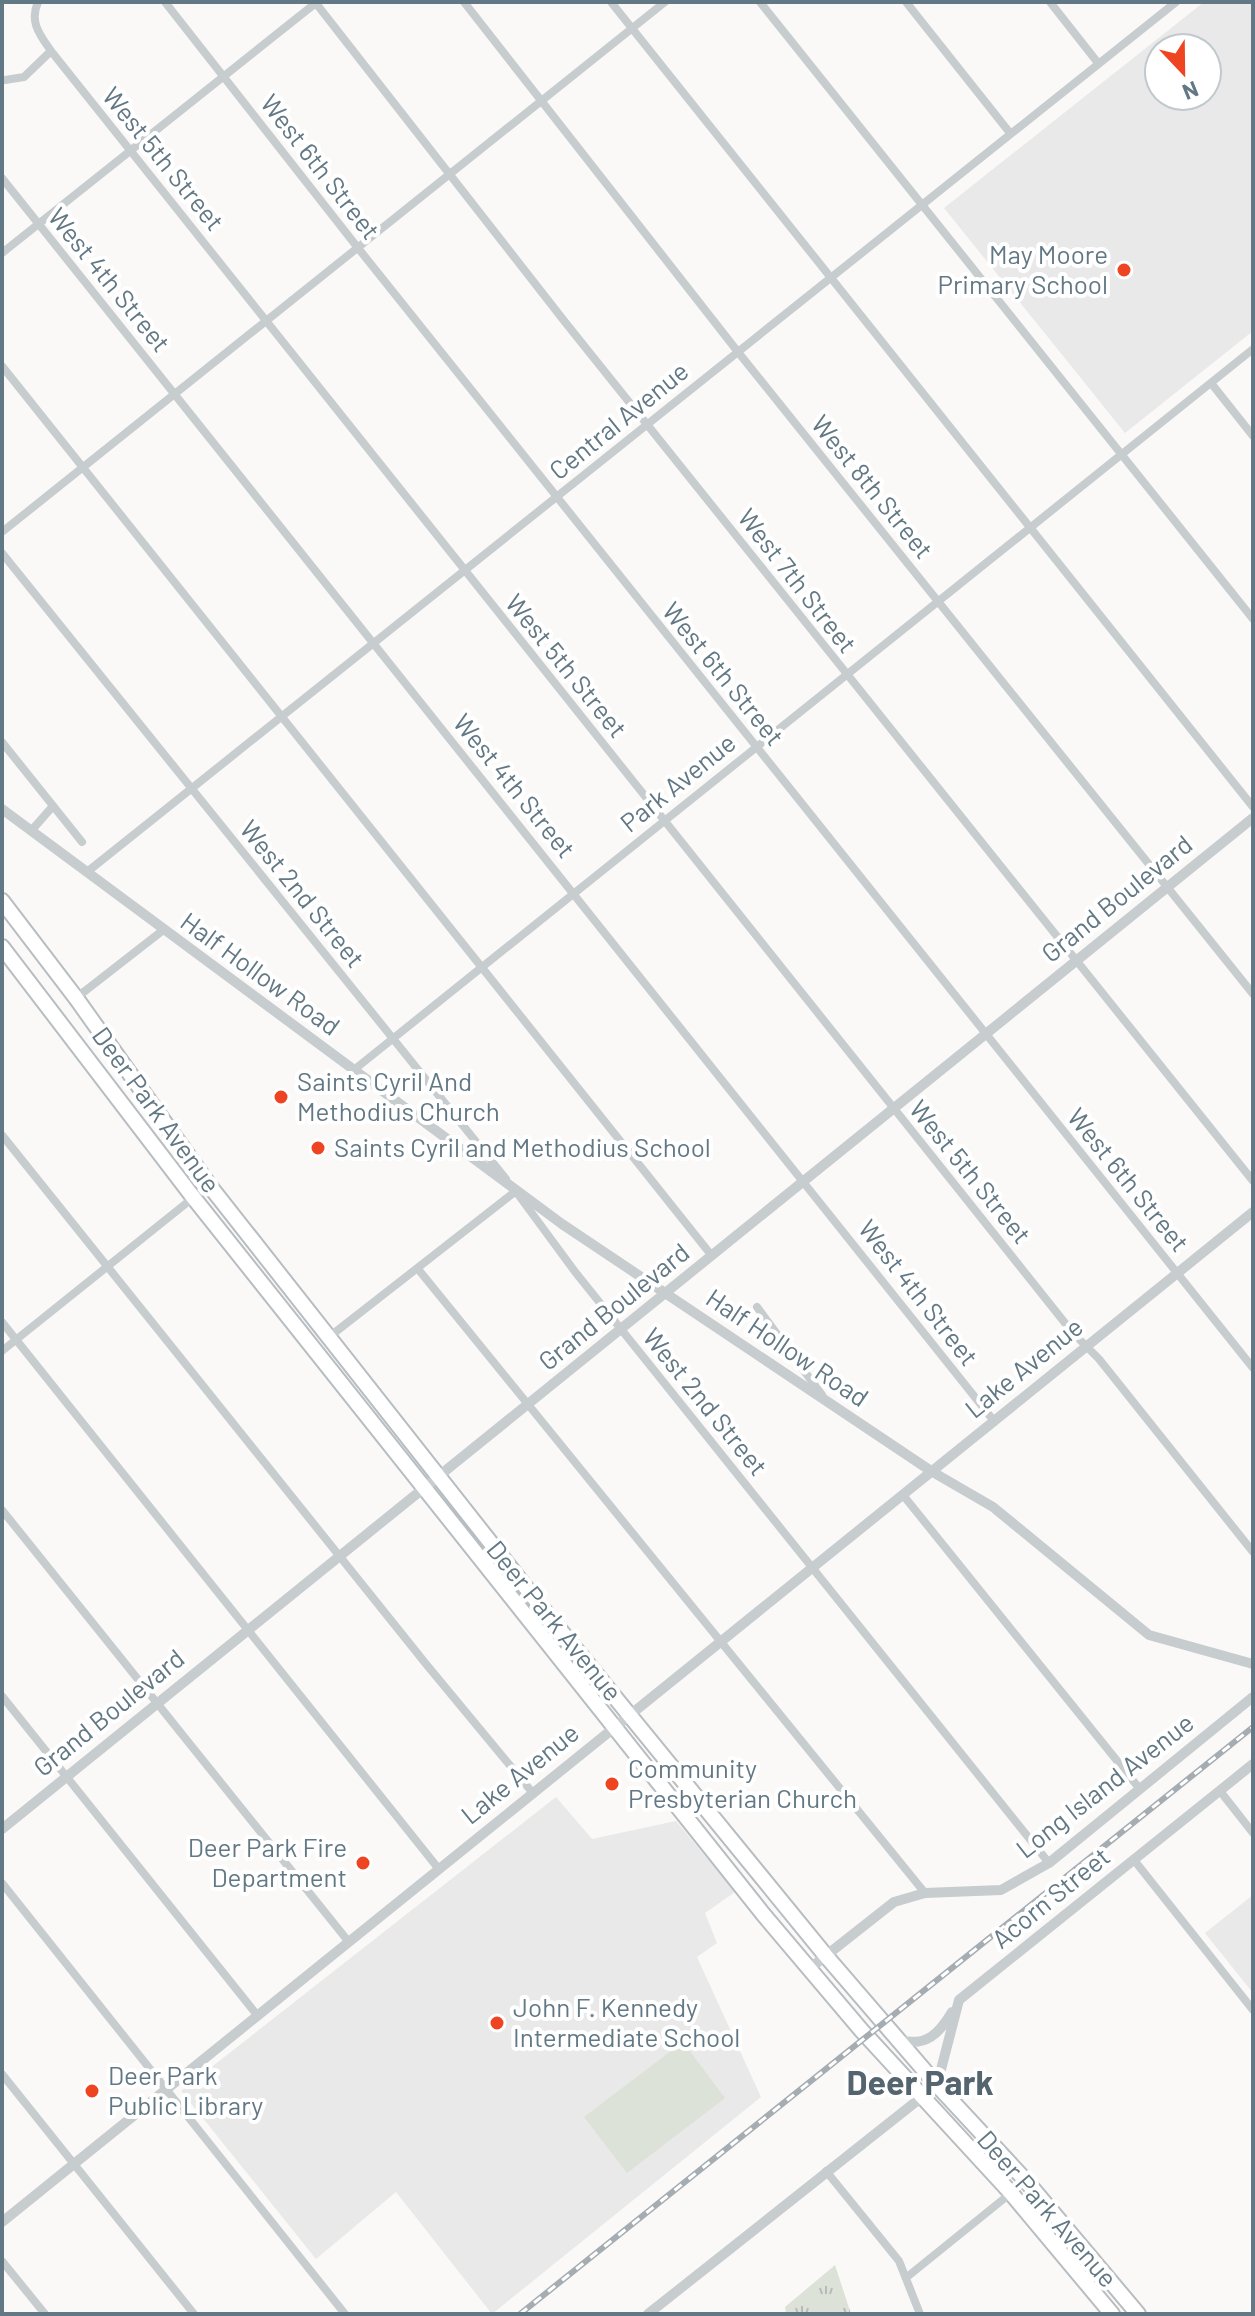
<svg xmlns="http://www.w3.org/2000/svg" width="1255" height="2316" font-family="Barlow,sans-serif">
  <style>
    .built { fill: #e8e9e8; fill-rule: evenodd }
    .grass { fill: url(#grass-tufts) }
    .pitch { fill: #dce2d8 }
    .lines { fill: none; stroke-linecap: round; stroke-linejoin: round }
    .primary-casing { stroke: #b7bdc1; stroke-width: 18 }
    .minor { stroke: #c7cccf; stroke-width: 8 }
    .tertiary { stroke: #c7cccf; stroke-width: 10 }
    .primary { stroke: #fff; stroke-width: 14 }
    .rail-casing { stroke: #a5adb2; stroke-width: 6 }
    .rail { stroke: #fff; stroke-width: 3; stroke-dasharray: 9; stroke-linecap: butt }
    .poi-dot { fill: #ef4421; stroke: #fff; stroke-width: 3 }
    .labels { text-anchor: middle; stroke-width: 8; stroke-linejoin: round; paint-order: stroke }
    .street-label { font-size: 26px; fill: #627884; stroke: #fff }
    .poi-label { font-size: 26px; fill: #627884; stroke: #fff; text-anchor: start }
    .district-label { font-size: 34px; font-weight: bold; fill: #55656f; stroke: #fff }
  </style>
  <defs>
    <pattern id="grass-tufts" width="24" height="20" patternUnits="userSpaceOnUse" patternTransform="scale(2)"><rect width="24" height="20" fill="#dce2d8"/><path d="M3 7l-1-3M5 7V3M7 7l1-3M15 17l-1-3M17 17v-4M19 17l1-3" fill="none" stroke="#b6bcb5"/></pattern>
  </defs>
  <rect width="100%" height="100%" fill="#faf9f7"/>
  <path class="built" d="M1204,2h49v329l-128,102 -181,-225zM1159,48h48v48h-48z
    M556,1797l36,42 84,-18 59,71 -30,21 12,30 -20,14 64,140 -269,217 -96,-122 -80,67 -135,-168z
    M1253,1895v98l-48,-60z"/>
  <path class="grass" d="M835,2265l16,49h-65l-1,-7z"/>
  <path class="pitch" d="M683,2042l42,56 -98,75 -43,-56z"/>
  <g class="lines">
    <defs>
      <path id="primary" d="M2,901l74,97 133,187 329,418 288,353 111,129 90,97 111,132
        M2,947l191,250 570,717 99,117 149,162 101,121"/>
    </defs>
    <use href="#primary" class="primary-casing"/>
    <path class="minor" d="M38,2c-9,20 2,33 13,49l1022,1282 26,26 154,193
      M165,2l193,246 895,1120
      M315,2l250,320 688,859
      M464,2l274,350 515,642
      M611,2l642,805
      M760,2l493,617
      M906,2l104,131
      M1050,2l48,61
      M5,80l19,-3 27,-26
      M2,178l992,1243
      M2,253l315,-251
      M2,366l710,890
      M1211,383l42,53
      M2,532l663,-530
      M2,553l504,626
      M2,742l80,100
      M31,831l22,-25
      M87,872l1089,-870
      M76,998l86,-67
      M355,1069l898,-720
      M2,1135l424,529 106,128
      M517,1193l59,80 473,590
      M418,1269l507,624
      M757,1307l65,88
      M2,1322l436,546
      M329,1337l187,-146
      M2,1351l207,-166
      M903,1495l236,293
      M2,1510l346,431
      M2,1696l255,319
      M1220,1791l33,42
      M1134,1860l119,150
      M2,1883l343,431
      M2,2074l192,240
      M826,2171l73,90 21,53
      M2,2261l43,53
      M907,2277l104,-84"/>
    <path class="tertiary" d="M2,809l560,415 369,247 62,36 156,128 104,29
      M2,1829l1251,-1011
      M809,1969l85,-67 31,-9 76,-3 48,-27 204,-166
      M900,2040c26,7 39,-6 52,-28
      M2,2222l1251,-1010
      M648,2314l289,-229 22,-85 294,-236"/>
    <use href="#primary" class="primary"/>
    <defs>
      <path id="rail" d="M520,2314l733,-587"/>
    </defs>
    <use href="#rail" class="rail-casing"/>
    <use href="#rail" class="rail"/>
  </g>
  <g class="poi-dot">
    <circle cx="1124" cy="270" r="8"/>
    <circle cx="281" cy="1097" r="8"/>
    <circle cx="318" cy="1148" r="8"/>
    <circle cx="612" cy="1784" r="8"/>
    <circle cx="363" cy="1863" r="8"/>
    <circle cx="497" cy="2023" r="8"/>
    <circle cx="92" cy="2091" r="8"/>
  </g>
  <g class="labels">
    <g class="street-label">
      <text transform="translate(163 159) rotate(51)" y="9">West 5th Street</text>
      <text transform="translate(320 167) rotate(52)" y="9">West 6th Street</text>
      <text transform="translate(109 280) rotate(51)" y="9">West 4th Street</text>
      <text transform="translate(619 421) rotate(-39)" y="9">Central Avenue</text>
      <text transform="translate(872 487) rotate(51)" y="9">West 8th Street</text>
      <text transform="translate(797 581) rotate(52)" y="9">West 7th Street</text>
      <text transform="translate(566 666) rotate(51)" y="9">West 5th Street</text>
      <text transform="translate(723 674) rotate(51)" y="9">West 6th Street</text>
      <text transform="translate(678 783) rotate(-39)" y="9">Park Avenue</text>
      <text transform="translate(514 786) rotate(51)" y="9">West 4th Street</text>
      <text transform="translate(302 894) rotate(51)" y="9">West 2nd Street</text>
      <text transform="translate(1117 899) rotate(-39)" y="9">Grand Boulevard</text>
      <text transform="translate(260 974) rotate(36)" y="9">Half Hollow Road</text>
      <text transform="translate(156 1110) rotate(54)" y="9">Deer Park Avenue</text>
      <text transform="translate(970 1172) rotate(51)" y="9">West 5th Street</text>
      <text transform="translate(1128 1180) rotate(51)" y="9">West 6th Street</text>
      <text transform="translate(918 1293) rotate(52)" y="9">West 4th Street</text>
      <text transform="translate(614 1307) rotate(-39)" y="9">Grand Boulevard</text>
      <text transform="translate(787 1348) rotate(34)" y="9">Half Hollow Road</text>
      <text transform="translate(1024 1368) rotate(-39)" y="9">Lake Avenue</text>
      <text transform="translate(705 1402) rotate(51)" y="9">West 2nd Street</text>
      <text transform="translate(554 1621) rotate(51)" y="9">Deer Park Avenue</text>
      <text transform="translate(109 1713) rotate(-39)" y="9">Grand Boulevard</text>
      <text transform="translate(520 1774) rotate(-39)" y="9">Lake Avenue</text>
      <text transform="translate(1105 1786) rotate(-38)" y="9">Long Island Avenue</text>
      <text transform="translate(1051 1898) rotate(-39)" y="9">Acorn Street</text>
      <text transform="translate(1047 2209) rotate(49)" y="9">Deer Park Avenue</text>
    </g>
    <g class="poi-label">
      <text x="1108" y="264" text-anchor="end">May Moore<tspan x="1108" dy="30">Primary School</tspan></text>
      <text x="297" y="1091">Saints Cyril And<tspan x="297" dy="30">Methodius Church</tspan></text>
      <text x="334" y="1157">Saints Cyril and Methodius School</text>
      <text x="628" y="1778">Community<tspan x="628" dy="30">Presbyterian Church</tspan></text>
      <text x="347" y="1857" text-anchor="end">Deer Park Fire<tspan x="347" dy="30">Department</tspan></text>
      <text x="513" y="2017">John F. Kennedy<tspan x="513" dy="30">Intermediate School</tspan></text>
      <text x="108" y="2085">Deer Park<tspan x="108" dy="30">Public Library</tspan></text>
    </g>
    <g class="district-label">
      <text x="920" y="2095">Deer Park</text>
    </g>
  </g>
  <rect width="1255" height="2316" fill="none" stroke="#627884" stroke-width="8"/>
  <g transform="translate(1183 72) rotate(158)"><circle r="38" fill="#ffffff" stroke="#c0c9ce" stroke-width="2"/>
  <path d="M0-6L14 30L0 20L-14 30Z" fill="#ef4421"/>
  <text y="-12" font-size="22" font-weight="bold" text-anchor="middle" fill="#627884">N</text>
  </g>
</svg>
